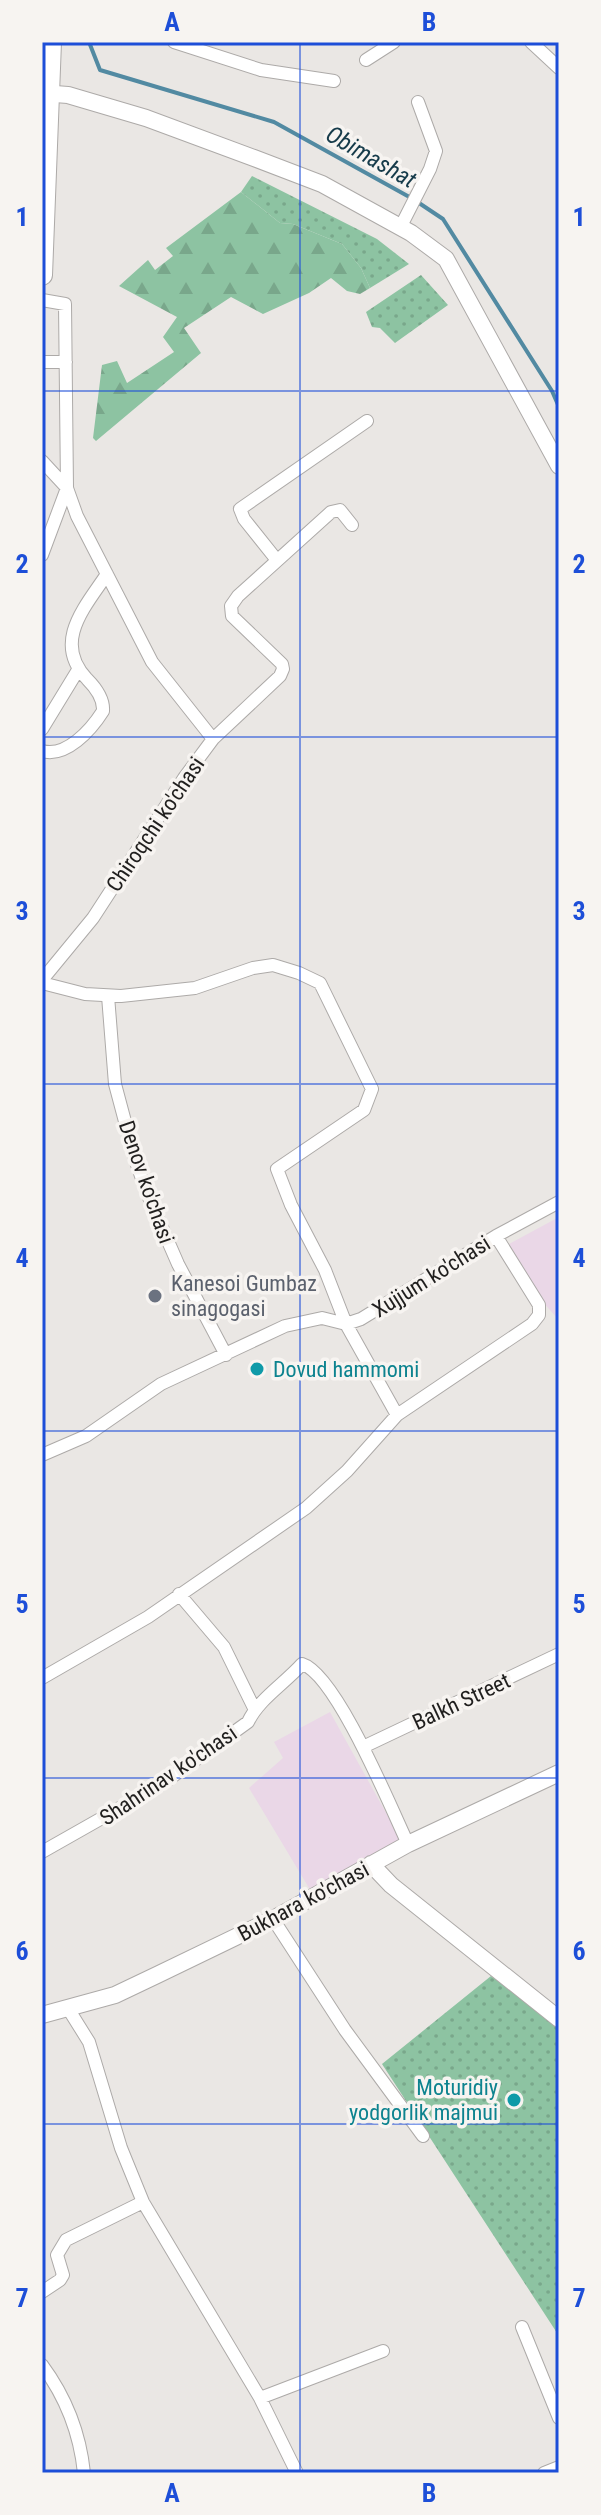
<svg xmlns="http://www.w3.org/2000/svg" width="601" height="2515" font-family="'Roboto Condensed',sans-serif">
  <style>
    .education { fill: #ead7e7 }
    .grass { fill: url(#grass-dots) }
    .forest { fill: url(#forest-firs) }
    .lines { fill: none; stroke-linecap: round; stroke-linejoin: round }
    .stream { stroke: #528aa2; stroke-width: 4 }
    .minor-casing { stroke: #adaaa8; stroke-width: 14 }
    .tertiary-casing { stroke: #adaaa8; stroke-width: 18 }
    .primary-casing { stroke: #adaaa8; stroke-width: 22 }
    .minor { stroke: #fff; stroke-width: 12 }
    .tertiary { stroke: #fff; stroke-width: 16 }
    .primary { stroke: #fff; stroke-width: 20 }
    .grid { fill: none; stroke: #1d4ed8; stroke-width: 2; stroke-opacity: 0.55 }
    .worship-dot { fill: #6b7280; stroke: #f7f4f1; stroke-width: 3 }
    .culture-dot { fill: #0f9aa8; stroke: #f7f4f1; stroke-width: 3 }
    .labels { text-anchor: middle; stroke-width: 7; stroke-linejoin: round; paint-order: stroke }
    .street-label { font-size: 22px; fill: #201f1e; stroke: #f7f4f1 }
    .worship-label { font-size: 22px; fill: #5b616d; stroke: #f7f4f1; text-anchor: start }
    .culture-label { font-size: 22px; fill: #0d838f; stroke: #f7f4f1; text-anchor: start }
    .water-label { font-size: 24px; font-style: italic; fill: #163b4a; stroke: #f7f4f1 }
    .neatline { fill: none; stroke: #1d4ed8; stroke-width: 3 }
    .grid-label { font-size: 26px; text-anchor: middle; font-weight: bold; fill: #1d4ed8 }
  </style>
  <defs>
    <pattern id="grass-dots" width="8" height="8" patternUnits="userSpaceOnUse" patternTransform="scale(2)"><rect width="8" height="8" fill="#8dc3a2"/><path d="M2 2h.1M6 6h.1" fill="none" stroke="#79a78b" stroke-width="1.8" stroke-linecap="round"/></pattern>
    <pattern id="forest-firs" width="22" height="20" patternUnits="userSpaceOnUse" patternTransform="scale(2)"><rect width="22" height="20" fill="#8dc3a2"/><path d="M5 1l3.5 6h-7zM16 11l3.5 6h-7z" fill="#79a78b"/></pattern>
  </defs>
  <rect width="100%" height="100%" fill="#eae7e4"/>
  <path class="education" d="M559,1217v101l-1,1 -27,-30 -22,-45z
    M330,1712l75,135 -90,51 -66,-110 34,-30 -9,-16z"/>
  <path class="grass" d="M252,176l125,63 32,25 -39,24 -9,-20 -19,-24 -49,-20 -13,-1 -39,-31z
    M421,275l27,30 -53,38 -15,-15 -8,-1 -6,-15z
    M491,1976l68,49v311l-177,-272z"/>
  <path class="forest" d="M241,192l39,31 13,1 49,20 19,24 9,20 -10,6 -13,-3 -16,-13 -22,15 -46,21 -32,-17 -47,31 17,25 -105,88 -3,-3 9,-73 15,-4 10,22 47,-31 -11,-15 14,-20 -58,-31 29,-26 7,10 18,-14 -7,-8z"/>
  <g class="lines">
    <path class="stream" d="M89,42l11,28 174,52 139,77 30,20 109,172 7,16"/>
    <defs>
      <path id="minor" d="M174,42l87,28 73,11
        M531,42l28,26
        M366,60l28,-18
        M401,226l29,-57 6,-18 -18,-49
        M42,300l23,4 2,184 -25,67
        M42,362h24
        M42,461l25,27 10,28 75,146 61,77
        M276,559l-32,-40 -4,-10 127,-88
        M42,729l36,-59
        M42,751c24,7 49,-21 61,-40 1,-13 -8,-24 -16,-32 -35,-37 -2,-72 20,-105
        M42,980l51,-62 91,-140 29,-39 67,-63 3,-7 -1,-5 -50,-48 -1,-10 7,-10 93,-84 9,-2 12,15
        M42,983l43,11 36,2 74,-8 58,-20 20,-3 26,8 21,10 52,106 -8,21 -87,59 14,36 34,65 21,54 51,91
        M108,996l7,88 20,75 12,34 31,71 48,91
        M42,1455l44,-19 75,-52 124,-58 37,-8 24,6 15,-5 135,-83 63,-34
        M179,1594l45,53 30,61
        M42,1678l106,-61 158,-109 41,-37 50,-56 135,-91 7,-9v-10l-43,-69
        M363,1747l196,-93
        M42,1852l120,-68 86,-62c11,-23 36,-38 54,-58 34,10 89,144 106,180
        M273,1919l72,111 78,106
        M69,2010l20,32 32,106 22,54 117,196 37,75
        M42,2292l18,-12 3,-5 -6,-20 9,-15 77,-38
        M522,2327l37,91
        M42,2365c23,31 38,69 42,108
        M260,2398l123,-47
        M544,2473l15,-6"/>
      <path id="tertiary" d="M42,93l26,2 78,23 108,40 68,26 89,49 35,26 113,207
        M371,1864l20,21 168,134
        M42,2015l73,-20 42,-20 116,-56 135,-75 151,-71"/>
      <path id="primary" d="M42,275l9,-233"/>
    </defs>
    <use href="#minor" class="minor-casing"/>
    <use href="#tertiary" class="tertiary-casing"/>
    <use href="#primary" class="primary-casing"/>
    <use href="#minor" class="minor"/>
    <use href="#tertiary" class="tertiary"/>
    <use href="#primary" class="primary"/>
  </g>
  <path class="grid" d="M300,42v2431M42,391h517M42,737h517M42,1084h517M42,1431h517M42,1778h517M42,2124h517"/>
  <circle class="worship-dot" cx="155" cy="1296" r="8"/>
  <g class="culture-dot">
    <circle cx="257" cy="1369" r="8"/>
    <circle cx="514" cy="2100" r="8"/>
  </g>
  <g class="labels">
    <g class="street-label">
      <text transform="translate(155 824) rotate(-56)" y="8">Chiroqchi ko'chasi</text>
      <text transform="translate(147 1182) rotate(71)" y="8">Denov ko'chasi</text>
      <text transform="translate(431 1276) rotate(-32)" y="8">Xujjum ko'chasi</text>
      <text transform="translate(461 1701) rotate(-25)" y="8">Balkh Street</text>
      <text transform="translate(168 1775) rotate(-34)" y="8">Shahrinav ko'chasi</text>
      <text transform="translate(303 1901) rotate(-28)" y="8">Bukhara ko'chasi</text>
    </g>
    <g class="worship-label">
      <text x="171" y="1291">Kanesoi Gumbaz<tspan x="171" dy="25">sinagogasi</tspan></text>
    </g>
    <g class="culture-label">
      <text x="273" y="1377">Dovud hammomi</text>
      <text x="498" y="2095" text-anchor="end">Moturidiy<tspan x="498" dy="25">yodgorlik majmui</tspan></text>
    </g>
    <g class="water-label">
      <text transform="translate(371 157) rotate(30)" y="8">Obimashat</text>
    </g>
  </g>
  <rect width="601" height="2515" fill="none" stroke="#f7f4f1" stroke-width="88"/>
  <rect x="44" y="44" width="513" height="2427" class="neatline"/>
  <g class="grid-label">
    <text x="172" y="31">A</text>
    <text x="429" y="31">B</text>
    <text x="22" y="226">1</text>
    <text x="579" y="226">1</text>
    <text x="22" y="573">2</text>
    <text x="579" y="573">2</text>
    <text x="22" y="920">3</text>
    <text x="579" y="920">3</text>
    <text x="22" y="1267">4</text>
    <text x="579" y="1267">4</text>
    <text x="22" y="1613">5</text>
    <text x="579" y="1613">5</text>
    <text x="22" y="1960">6</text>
    <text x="579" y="1960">6</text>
    <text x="22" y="2307">7</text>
    <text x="579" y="2307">7</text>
    <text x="172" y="2502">A</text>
    <text x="429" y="2502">B</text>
  </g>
</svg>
